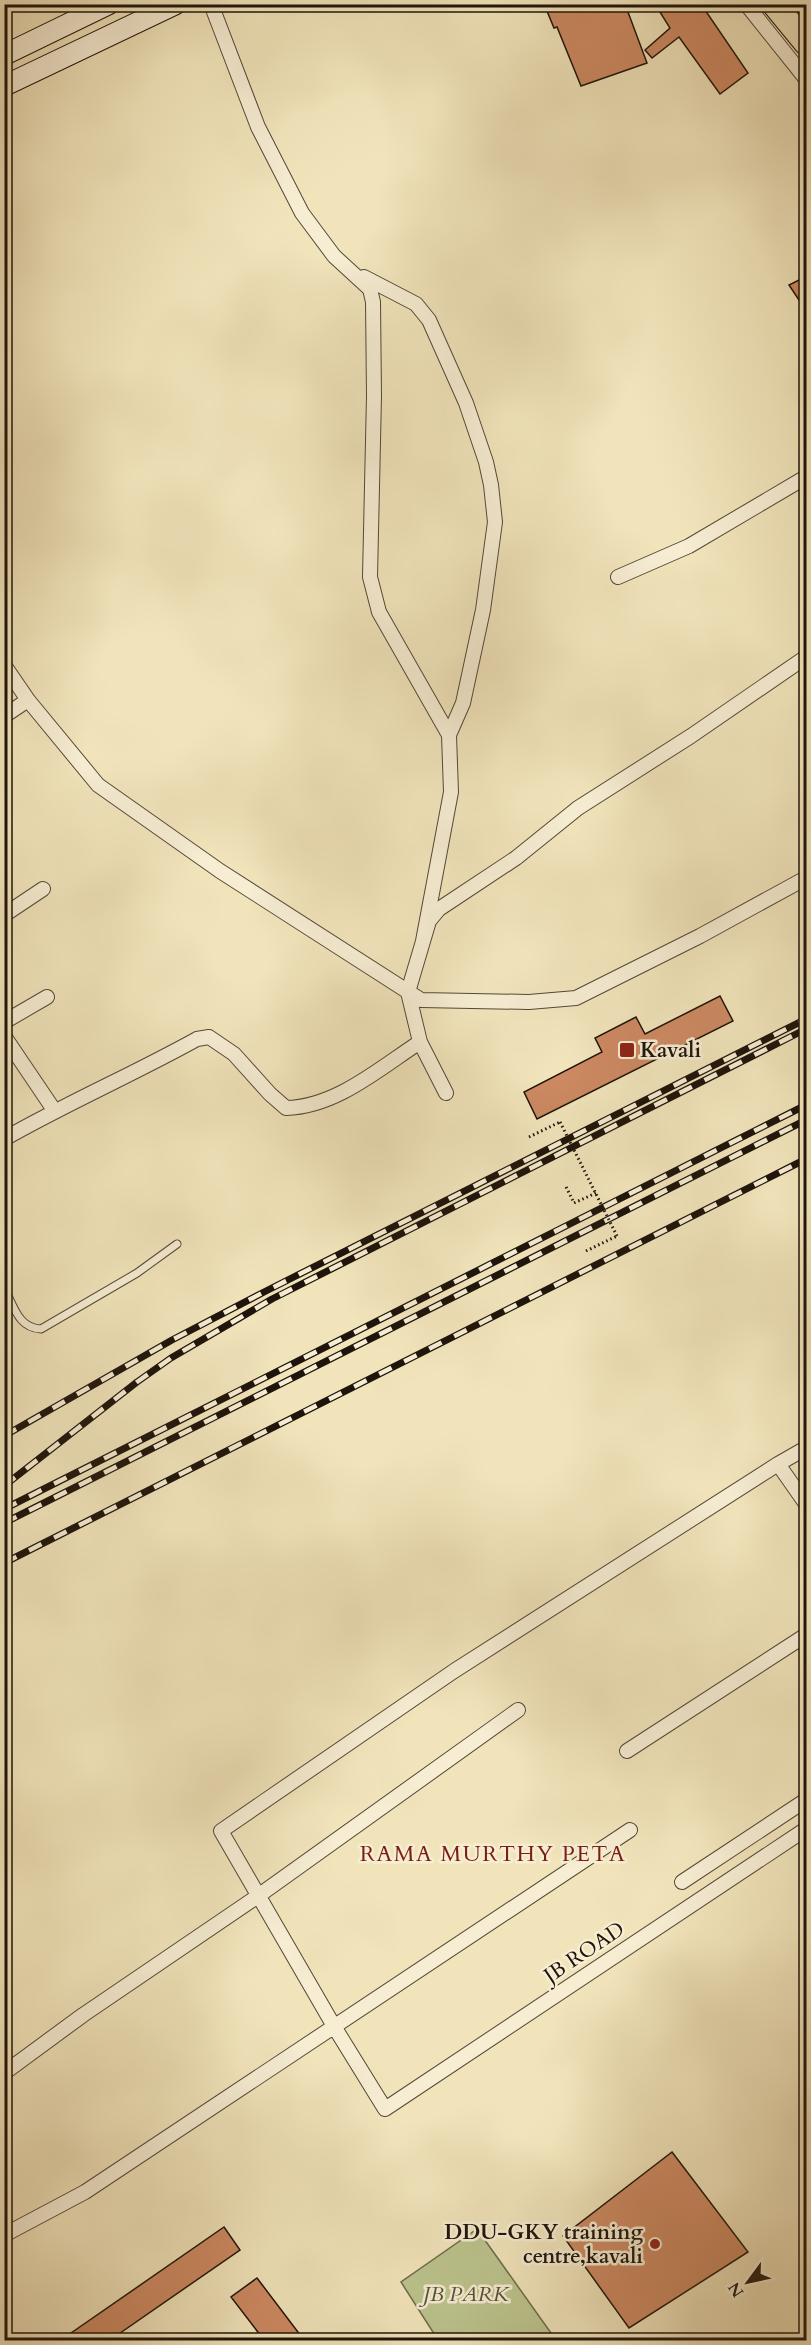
<svg xmlns="http://www.w3.org/2000/svg" width="811" height="2345" font-family="Cardo,serif">
  <style>
    .green { fill: #bcc48e; stroke: #6d6c4c; stroke-width: 1.5 }
    .building { fill: #cc8962; stroke: #1e140b; stroke-width: 1.5 }
    .lines { fill: none; stroke-linecap: round; stroke-linejoin: round }
    .service-casing { stroke: #534837; stroke-width: 9 }
    .minor-casing { stroke: #534837; stroke-width: 16 }
    .secondary-casing { stroke: #1e140b; stroke-width: 22 }
    .trunk-casing { stroke: #1e140b; stroke-width: 26 }
    .path { stroke: #1e140b; stroke-width: 3; stroke-dasharray: 1.5 3; stroke-linecap: butt }
    .service { stroke: #f6edd3; stroke-width: 7 }
    .minor { stroke: #f6edd3; stroke-width: 14 }
    .secondary { stroke: #f6edd3; stroke-width: 20 }
    .trunk { stroke: #f1e4bb; stroke-width: 24 }
    .rail-casing { stroke: #1e140b; stroke-width: 7 }
    .rail { stroke: #f6edd3; stroke-width: 4.5; stroke-dasharray: 14; stroke-linecap: butt }
    .path-bridge { stroke: #1e140b; stroke-width: 3; stroke-dasharray: 1.5 3; stroke-linecap: butt }
    .poi-dot { fill: #8f2418; stroke: #f6edd3; stroke-width: 2 }
    .labels { text-anchor: middle; stroke-width: 5; stroke-linejoin: round; paint-order: stroke }
    .poi-label { font-size: 21px; font-weight: bold; fill: #1e140b; stroke: #f6edd3; text-anchor: start }
    .street-label { font-size: 21px; fill: #1e140b; stroke: #f6edd3 }
    .park-label { font-size: 21px; font-style: italic; fill: #555239; stroke: #f6edd3 }
    .neighbourhood-label { font-size: 22px; letter-spacing: 1.5px; fill: #7a1f14; stroke: #f6edd3 }
  </style>
  <rect width="100%" height="100%" fill="#f1e4bb"/>
  <filter id="stains"><feTurbulence type="fractalNoise" baseFrequency=".00333" numOctaves="4"/><feColorMatrix values="0 0 0 0 .2 0 0 0 0 .09 0 0 0 0 .02 0 0 0 .5 -.17"/></filter>
  <radialGradient id="worn" r=".72"><stop offset=".6" stop-color="#630" stop-opacity="0"/><stop offset="1" stop-color="#630" stop-opacity=".3"/></radialGradient>
  <path class="green" d="M477,2229l79,111h-118l-37,-58z"/>
  <path class="building" d="M561,4h64l22,59 -66,23 -24,-59 -3,1 -7,-17z
    M655,4h46l47,69 -28,21 -41,-57 -27,21 -7,-8 25,-22z
    M807,276v36l-18,-27z
    M720,996l13,25 -196,98 -13,-27 78,-40 -7,-14 41,-21 9,17z
    M672,2152l76,100 -119,76 -66,-92z
    M224,2227l16,23 -130,90h-49z
    M257,2278l47,62h-40l-33,-43z"/>
  <g class="lines">
    <defs>
      <path id="service" d="M4,1288c10,18 14,40 37,41l96,-56 40,-29"/>
      <path id="minor" d="M211,4l47,123 44,86 32,43 36,33 3,13 1,94 -4,181 9,35 70,123
        M746,4l60,75
        M364,277l52,27 13,16 37,83 20,59 5,23 4,37 -12,88 -20,93 -14,32 2,57 -28,149
        M618,577l71,-31 117,-69
        M4,665l24,35 70,85 122,86 201,129 108,2 47,-4 124,-62 106,-58
        M4,716l24,-16
        M4,915l39,-26
        M4,1022l43,-25
        M4,1036l50,74
        M446,1093l-26,-51 -12,-50 21,-71 10,-12 77,-51 62,-50 113,-72 115,-79
        M4,1139c63,-36 130,-65 193,-100l12,-2 25,17 36,40 16,14c50,-1 94,-40 134,-66
        M806,1448l-28,16 -324,207 -233,160 114,197 50,81 421,-280
        M778,1464l28,40
        M627,1751l179,-116
        M682,1882l124,-82
        M4,2073l79,-58 175,-119 260,-186
        M4,2235l81,-43 545,-362"/>
      <path id="secondary" d="M4,55l105,-51
        M4,86l172,-82"/>
      <path id="trunk" d="M774,4l32,39"/>
    </defs>
    <use href="#service" class="service-casing"/>
    <use href="#minor" class="minor-casing"/>
    <use href="#secondary" class="secondary-casing"/>
    <use href="#trunk" class="trunk-casing"/>
    <path class="path" d="M529,1137l31,-15
      M566,1187l8,16 22,-10
      M586,1251l31,-15"/>
    <use href="#service" class="service"/>
    <use href="#minor" class="minor"/>
    <use href="#secondary" class="secondary"/>
    <use href="#trunk" class="trunk"/>
    <defs>
      <path id="rail" d="M4,1436l168,-96 94,-49 540,-272
        M4,1486l133,-104 34,-24 101,-59 534,-270
        M4,1509l802,-404
        M4,1523l802,-403
        M4,1563l802,-404"/>
    </defs>
    <use href="#rail" class="rail-casing"/>
    <use href="#rail" class="rail"/>
    <path class="path-bridge" d="M560,1122l57,114"/>
  </g>
  <g class="poi-dot">
    <rect x="619" y="1042" width="16" height="16" rx="3"/>
    <circle cx="655" cy="2244" r="6"/>
  </g>
  <g class="labels">
    <g class="poi-label">
      <text x="640" y="1057">Kavali</text>
      <text x="643" y="2239" text-anchor="end">DDU-GKY training<tspan x="643" dy="24">centre,kavali</tspan></text>
    </g>
    <g class="street-label">
      <text transform="translate(584 1952) rotate(-34)" y="7">JB ROAD</text>
    </g>
    <g class="park-label">
      <text x="466" y="2301">JB PARK</text>
    </g>
    <g class="neighbourhood-label">
      <text x="493" y="1861">RAMA MURTHY PETA</text>
    </g>
  </g>
  <rect width="811" height="2345" fill="none" stroke="#f1e4bb" stroke-width="24"/>
  <rect x="6" y="6" width="799" height="2333" fill="none" stroke="#1e140b" stroke-width="3"/>
  <rect x="12" y="12" width="787" height="2321" fill="none" stroke="#1e140b" stroke-width="1.5"/>
  <g transform="translate(748 2282) rotate(237)" stroke="#f6edd3" stroke-width="4.5" paint-order="stroke">
  <path d="M0-4.5L10 22L0 15L-10 22Z" fill="#1e140b"/>
  <text y="-9" font-size="16" font-weight="bold" text-anchor="middle" fill="#1e140b">N</text>
  </g>
  <rect width="100%" height="100%" filter="url(#stains)"/>
  <rect width="100%" height="100%" fill="url(#worn)"/>
</svg>
